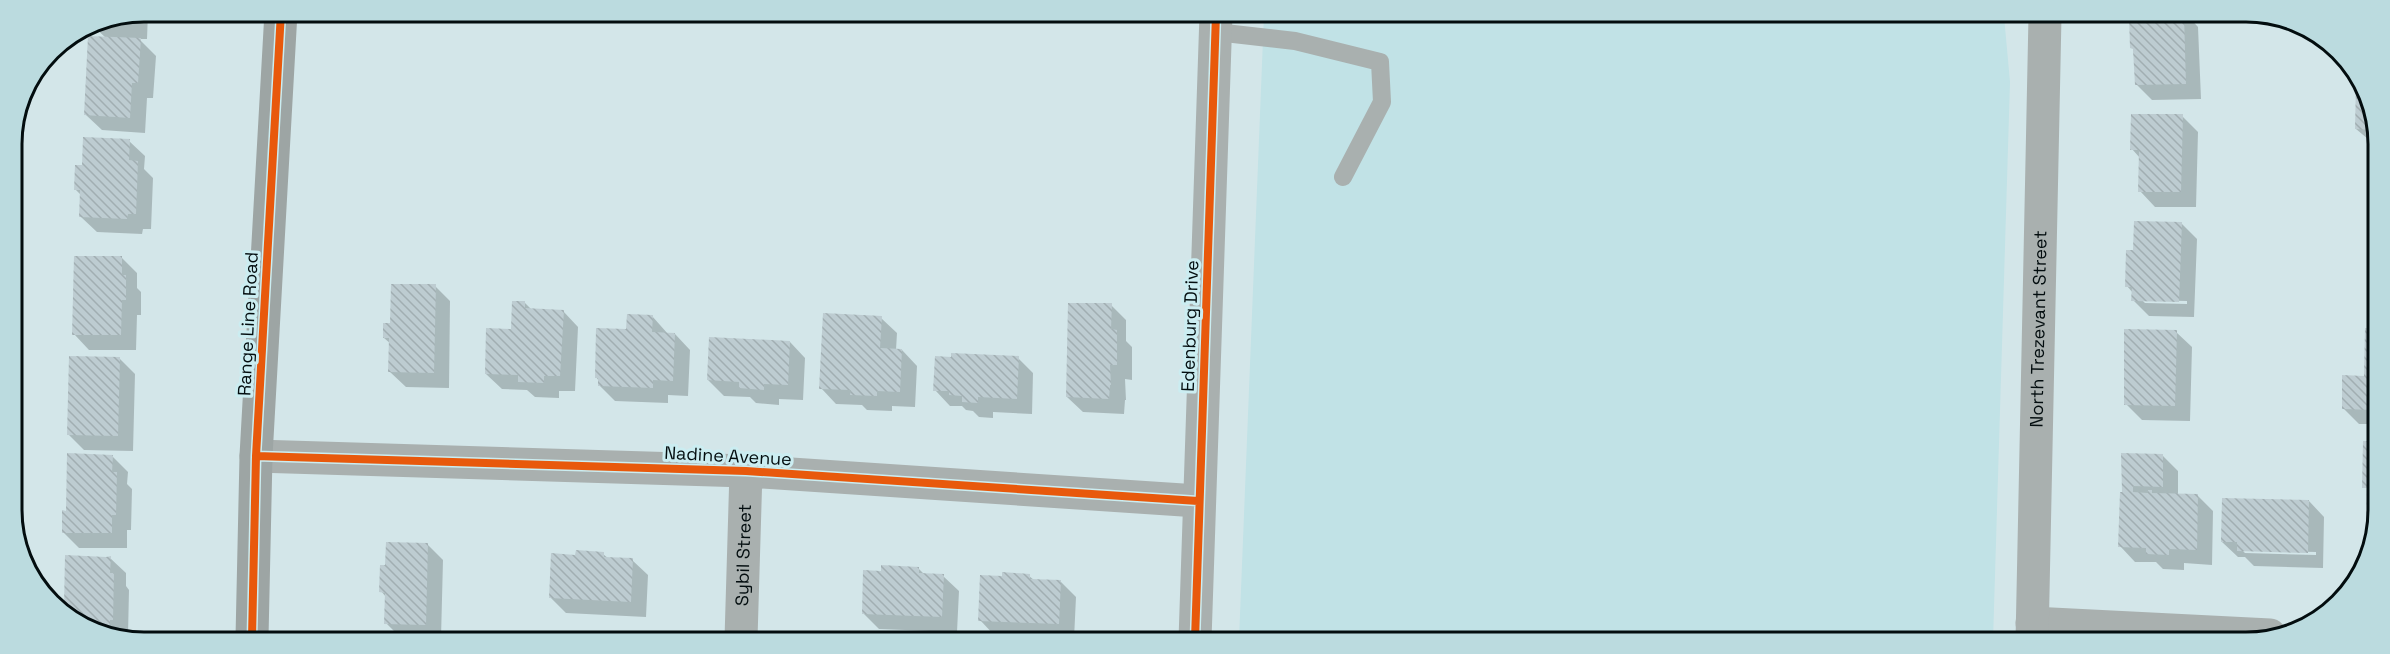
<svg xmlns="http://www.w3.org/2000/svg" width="2390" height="654" font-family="'Space Grotesk',sans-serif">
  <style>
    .built { fill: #c1e2e6 }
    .shadow { fill: #0003; fill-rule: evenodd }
    .building { fill: url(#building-back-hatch) }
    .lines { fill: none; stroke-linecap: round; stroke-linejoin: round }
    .service { stroke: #a9b0af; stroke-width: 18 }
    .minor { stroke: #a9b0af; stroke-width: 33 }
    .secondary { stroke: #9da5a4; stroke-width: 33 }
    .cycleway-casing { stroke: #cbedf1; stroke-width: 11 }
    .cycleway { stroke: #e8590c; stroke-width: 8 }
    .labels { text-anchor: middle; stroke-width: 6; stroke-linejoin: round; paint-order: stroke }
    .street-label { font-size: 18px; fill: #030d0f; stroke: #cbedf1 }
    .rim { fill: none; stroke: #030d0f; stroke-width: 3 }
  </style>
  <defs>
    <pattern id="building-back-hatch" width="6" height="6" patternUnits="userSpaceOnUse" patternTransform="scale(1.5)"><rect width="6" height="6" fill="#bdccd1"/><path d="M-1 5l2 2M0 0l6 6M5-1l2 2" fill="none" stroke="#a1aeb2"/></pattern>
  </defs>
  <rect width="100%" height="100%" fill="#d3e6e9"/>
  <path class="built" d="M1264,14l740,2 6,66 -17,559 -754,-1z"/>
  <path class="shadow" d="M148,12l-1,27h-8l17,17 -3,42h-6l-2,35 -43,-3 -16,-15 20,-77 -15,-14z
    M2131,16h57l10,11 3,72 -49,1 -16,-16z
    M2182,116l16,16 -2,75h-41l-15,-16v-33l-8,-9z
    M2376,119l-1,46 -2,-2 1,-19 -18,-15z
    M129,141l16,15 -1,13 9,9 -2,51h-8l-1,5 -45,-2 -16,-15 1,-21 -7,-7 9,-22z
    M2181,223l16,16 -3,78 -45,-1 -16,-16v-7l-6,-7 7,-35zM2142,300l45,1v3l-42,-1z
    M122,258l15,15v15l4,4v23h-4l-1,35h-47l-15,-16z
    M435,286l15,15 -1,87 -43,-1 -16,-15 1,-28 -7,-6 8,-13z
    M524,302l8,8 31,1 15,16 -3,64h-16v7l-24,-1 -8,-7 -25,-1 -16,-15 27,-44z
    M1111,305l15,15v21l6,6v33l-7,-1 1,21h-1l-1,14 -41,-2 -16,-15z
    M652,316l16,18h7l15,16 -2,46 -20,-1v8l-53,-2 -16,-16v-4l-3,-4 32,-46z
    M881,318l16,15 -1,17h6l15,16 -2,41 -23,-1v5l-25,-1 -5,-5 -26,-1 -15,-16z
    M2375,330l-1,94h-15l-16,-16 22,-31z
    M2176,332l16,15 -2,74 -48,-1 -16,-16z
    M790,342l15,16 -2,42 -24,-1v6l-23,-2 -6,-6 -26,-1 -16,-16z
    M119,358l16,16 -2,77 -49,-1 -16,-16z
    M1018,358l15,15 -1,41 -39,-2v6l-14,-1 -6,-6 -7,-1 -4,-4h-12l-15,-16z
    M112,456l16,16 -1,12 5,5 -1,41h-4v18h-48l-16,-16 4,-19z
    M2163,456l15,15v24l20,1 15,15 -1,54 -28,-2v7l-21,-1 -7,-7h-21l-15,-16 1,-53z
    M2309,501l15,16 -1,51 -69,-2 -9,-9h-7l-16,-15zM2242,550l74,2v3l-71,-2z
    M427,544l16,16 -2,78h-40l-15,-15v-26l-5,-6 6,-24z
    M603,554l6,5 23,1 16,15 -2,42 -80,-4 -15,-15 26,-41z
    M110,558l16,15v13l3,4 -1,45h-3v3h-15l-47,-30h2z
    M918,568l7,7 18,1 16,15 -2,41 -78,-3 -16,-16 20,-40z
    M1029,576l5,4 26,1 16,16 -2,42 -79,-3 -15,-16z"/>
  <path class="building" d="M132,14v10l-37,-1v-1z
    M2129,16h55l2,68 -51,1 -2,-36 -3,-1z
    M88,36l53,2 -3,45h-6l-2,35 -46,-3z
    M2356,82l20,37 -1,44h-3l1,-33 -18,-1z
    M2131,114h52l-2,78h-43l1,-42h-9z
    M83,137l47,2 -1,21 9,1 -2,53h-8l-1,5 -48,-2 1,-27h-6l1,-25h7z
    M2134,221l48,1 -3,80 -48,-1 1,-14h-7l1,-37h7z
    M74,256h48v19h4v25h-4l-1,35h-49z
    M391,284h45l-2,89 -46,-1 1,-34h-6v-15h7z
    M512,301h13v7l39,2 -4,66h-16v7l-26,-1v-7l-33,-1 1,-46 25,1z
    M1068,303h44l-1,26 6,1v35h-7l1,20h-1l-1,14 -43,-2z
    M823,313l59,3 -2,32 22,1 -2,43 -23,-1v5l-27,-1 1,-5 -32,-1z
    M627,314l26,1 -1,17 23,1 -2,48 -20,-1v8l-55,-2v-8h-3l1,-50 30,1z
    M2365,328h10l-1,82 -32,-1v-34l22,1z
    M2124,329l53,1 -2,76 -51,-1z
    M709,337l81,4 -2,44 -24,-1v6l-25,-2v-6l-32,-2z
    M951,353l68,3 -2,43 -39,-2v6l-16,-1v-6l-13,-1v-4h-16l2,-35 16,1z
    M69,356l51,1 -2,79 -51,-1z
    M2363,441h11v103l-9,14 2,-70h-5z
    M67,453l46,2 -1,17h5l-1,43h-4v18h-50v-23l4,1z
    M2121,453l42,1v33l-30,-1v6l15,1v-3h4v3l46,1 -1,56 -28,-1v6l-23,-1v-6l-28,-1 2,-55h2z
    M2222,498l87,2 -1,53 -71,-2v-9h-16z
    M386,542l42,1 -2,82 -42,-1 1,-31 -6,-1 1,-27h5z
    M576,550l28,2v5l29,1 -2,44 -82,-4 2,-45 24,2z
    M65,555l41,2 5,-1 -1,17h4l-1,47h-3l-1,17 -49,-30h4z
    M881,565l38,2v6l25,1 -2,43 -80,-3 1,-44 18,1z
    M1002,572l28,2v5l31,1 -2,44 -81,-3 2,-46 22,1z"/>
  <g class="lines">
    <path class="service" d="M1216,32l79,9 85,21 2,40 -39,75"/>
    <g class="minor">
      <path d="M256,456l490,15 452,30"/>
      <path d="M2032,623l238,12"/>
      <path id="s1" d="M741,639l5,-168"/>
      <path d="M1195,640l21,-626"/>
      <path id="s2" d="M2032,641l13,-625"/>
    </g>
    <path class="secondary" d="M252,638l4,-182 25,-444"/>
    <defs>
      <path id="cycleway" d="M256,456l490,15 452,30
        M252,638l4,-182 25,-444
        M1195,640l21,-626"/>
    </defs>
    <use href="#cycleway" class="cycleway-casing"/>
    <use href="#cycleway" class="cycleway"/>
  </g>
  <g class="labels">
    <g class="street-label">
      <text transform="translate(248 324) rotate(-87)" y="6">Range Line Road</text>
      <text transform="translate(1190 326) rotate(-88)" y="6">Edenburg Drive</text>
      <text dy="6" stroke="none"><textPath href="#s2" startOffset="312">North Trezevant Street</textPath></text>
      <text transform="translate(728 456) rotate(3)" y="6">Nadine Avenue</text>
      <text dy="6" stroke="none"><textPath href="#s1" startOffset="84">Sybil Street</textPath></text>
    </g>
  </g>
  <path d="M0 0H2390V654H0ZM144 22H2246A122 122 0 0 1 2368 144V510A122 122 0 0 1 2246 632H144A122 122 0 0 1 22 510V144A122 122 0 0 1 144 22Z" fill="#bbdbdf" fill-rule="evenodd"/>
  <path class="rim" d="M144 22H2246A122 122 0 0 1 2368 144V510A122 122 0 0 1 2246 632H144A122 122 0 0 1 22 510V144A122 122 0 0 1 144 22Z"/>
</svg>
